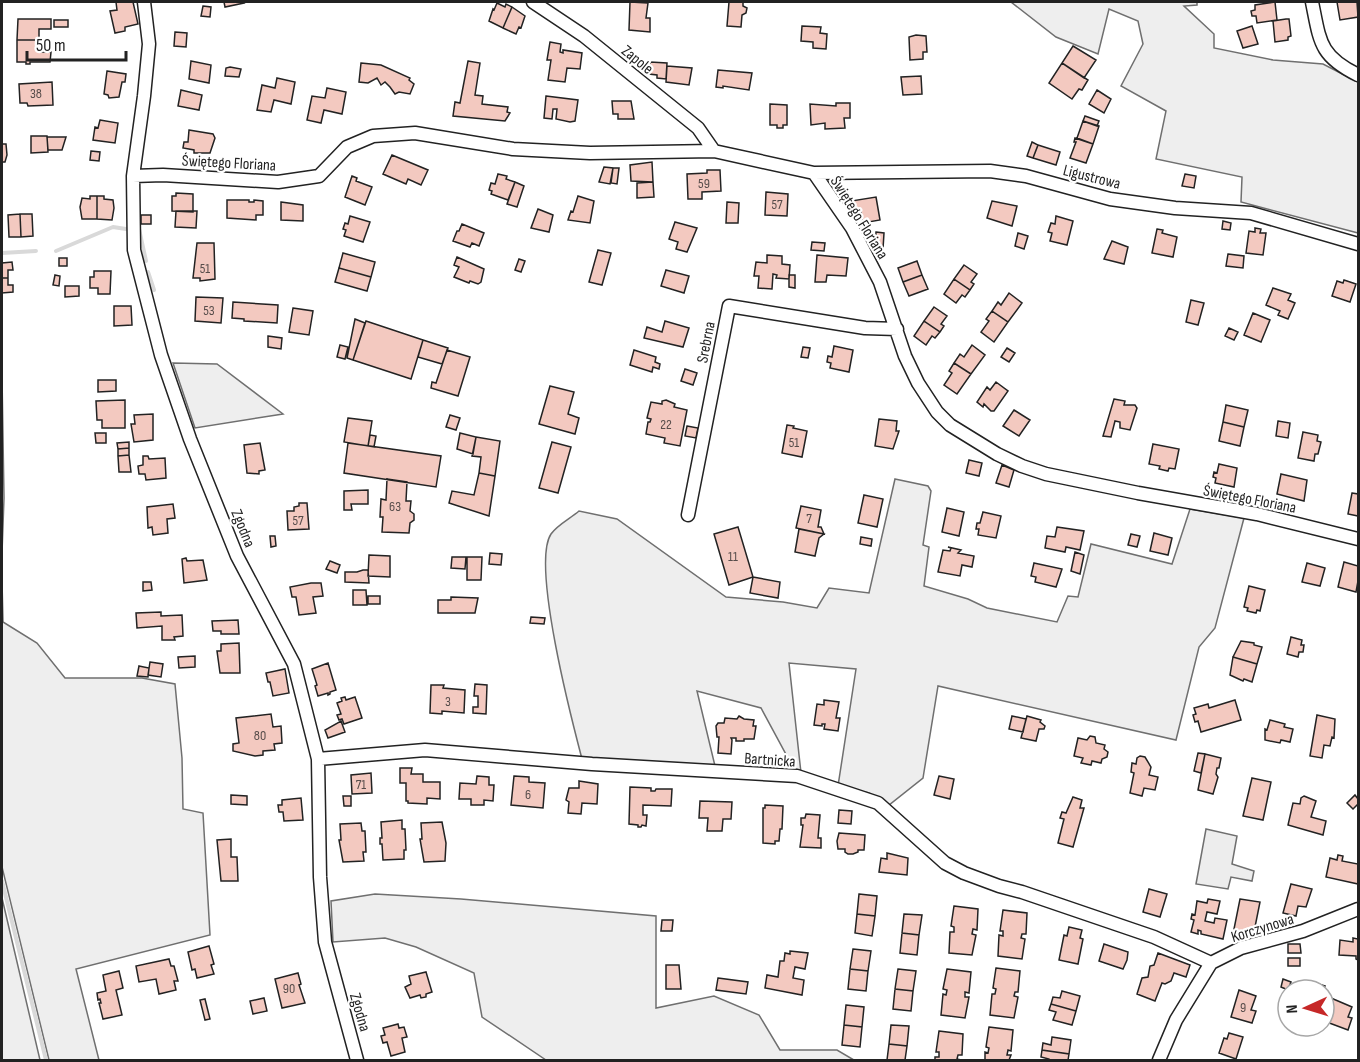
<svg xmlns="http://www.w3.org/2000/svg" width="1360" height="1062" font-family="'Sofia Sans Condensed',sans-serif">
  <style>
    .green { fill: #eee; stroke: #6f6f6f; stroke-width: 1.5 }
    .parking { fill: #ededed; stroke: #6f6f6f; stroke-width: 1.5 }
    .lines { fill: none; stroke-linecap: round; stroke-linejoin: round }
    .stream { stroke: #d9d9d9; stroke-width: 4 }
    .building { fill: #f3c9c0; stroke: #222; stroke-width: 1.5 }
    .minor-casing { stroke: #222; stroke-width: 15 }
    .minor { stroke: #fff; stroke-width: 12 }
    .labels { text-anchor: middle; stroke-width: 4.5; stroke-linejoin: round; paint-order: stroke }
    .number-label { font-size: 14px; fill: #564c4a }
    .street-label { font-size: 16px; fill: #222; stroke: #fff }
  </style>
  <rect width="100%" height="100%" fill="#fff"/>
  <path class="green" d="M1011,2h186v3l-13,1 30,28v14l59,12 50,4 35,18v151l-117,-31 1,-25 -86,-18 10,-48 -45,-25 22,-42 -5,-23 -29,-12 -11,45 -42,-17z
    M173,363l44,1 66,50 -88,14z
    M2,376l2,122 -2,55z
    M895,479l33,7 3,5 -8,54 6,2 -5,39 44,13 19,9 70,14 11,-26 10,1 13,-53 81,20 18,-55 54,9 -29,110 -16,19 -23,93 -238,-54 -15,92 -34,27 -20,-12 -31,-7 18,-117 -67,-6 12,110 -6,-2 -34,-63 -64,-17 18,75 -133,-7c-10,-38 -51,-195 -31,-225 6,-9 20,-16 28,-23l38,8 109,78 57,5 34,6 12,-20 40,5z
    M2,581l1,41 34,21 28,35h77l33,6 7,74 1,51 20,4 7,122 -134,34 23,91h-50l-47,-193z
    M375,894l86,5 195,17v92l58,-12 45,19 21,35h57l17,10h-308l-64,-43 -8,-44 -58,-26 -31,-9 -52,4 -2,-41z
    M2,898l38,162h-38z"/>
  <path class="parking" d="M1206,829l31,7 -5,28 22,7 -2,10 -21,-4 -3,12 -32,-5z"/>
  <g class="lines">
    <path class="stream" d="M139,229l7,32
      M56,251l57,-24 13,2
      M2,253l34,-2
      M148,272l6,18
      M2,881l44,179"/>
  </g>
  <path class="building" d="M116,2h17l5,22 -13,3v4l-10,2 -5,-22 7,-1z
    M224,2h19l1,1 -19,4z
    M630,2l18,1 -2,15h4v14l-21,-2z
    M729,2h14v4l4,2 -1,5 -4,2 -1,12 -14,-1z
    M1275,2l2,18 -20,3 -1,-7h-4l-1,-5 4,-1v-5z
    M1337,2h20l1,15 -18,3z
    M497,3l8,4 1,-3 6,3 -9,21 -14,-7 4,-12 1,1z
    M203,6l8,1 -1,10 -9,-1z
    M512,7l13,9 -4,12 -2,-1 -3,7 -13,-6z
    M18,19h33v10h-12v11h-22z
    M1286,19h3l2,17 -3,1v3l-13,2 -2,-21z
    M54,20h14v7h-14z
    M802,26l19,1 -1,6 7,1 -1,15 -13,-1v-6l-12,-1z
    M1252,26l6,18 -15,4 -6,-17z
    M175,32l12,1 -1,14 -12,-1z
    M916,35l10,1 1,16h-4v7l-13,1 -1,-23z
    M17,40h22v12h12l-1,10h-20v2h-4v-2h-9z
    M550,42l11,2 -1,8 3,1v-3l19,3 -2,16 -13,-1 -2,14 -17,-2 3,-20h-4z
    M1073,46l23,14 -12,18 -22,-15z
    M191,61l20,4 -2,18 -20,-4z
    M468,61l12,2 -5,32 8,1 -1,8 26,3 -1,5 3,1 -5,8 -52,-5 2,-14 5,1z
    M650,62l17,1 -1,16 -9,-1v-3l-8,-1z
    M361,63l20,2 29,13 -1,2 5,4 -4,10 -11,-2 -4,2 -5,-7 -5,-5 -4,3 -4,-7 -9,5 -9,-1z
    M1062,63l26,17 -6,10 -3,-1 -7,10 -23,-16z
    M667,66l25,2 -3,17 -23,-3z
    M230,67l11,2 -2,8 -14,-1 1,-8z
    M718,70l34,3 -3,17 -26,-4v2l-7,-1z
    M107,71l19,3 -1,8h-3l-3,15 -10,1 -1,-3 -4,-1z
    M921,76l1,18 -19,1 -2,-18z
    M277,78l18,4 -4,22 -17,-4 -3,12 -14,-2 5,-25 13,3z
    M52,82l1,23 -25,1 -1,-3h-7l-1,-19z
    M327,88l19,4 -4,22 -18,-4 -3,13 -14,-3 5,-24 13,2z
    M181,90l21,5 -3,15 -21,-4z
    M1097,90l14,9 -7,14 -15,-9z
    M546,96l32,4 -3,21 -5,1 -14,-3 1,-10h-4l-1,10 -8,-1z
    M612,101h19l3,18h-16v-5h-5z
    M836,103h14v15h-6l1,10 -20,1v-6l-14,2 -1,-21 26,2z
    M770,104l17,1v20h-4v3h-6v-3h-7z
    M1085,116l14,5 -2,5 -14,-5z
    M100,120l18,3 -3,20 -22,-3 2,-13 3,1z
    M1083,121l16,5 -6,18 -16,-6z
    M189,130l24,4 2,4 -5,15h-16v-3l-11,-2 1,-6h4z
    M31,136h16l1,16 -17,1z
    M47,137h19l-4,13h-14z
    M1075,138l18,6 -7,19 -16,-5 6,-16h-2z
    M1032,142l6,3 -5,13 -6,-2z
    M2,144h4l1,11 -2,7h-3v13z
    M1038,145l22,7 -4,13 -23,-7z
    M91,151l9,1 -1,9 -9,-1z
    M392,155l36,15 -7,15 -13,-6 -2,5 -23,-10z
    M652,162l1,20 -22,-1 -1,-16z
    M604,167l9,1 -3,16 -11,-2z
    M613,168h6l-2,16 -6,-1z
    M707,170h13l1,21 -19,1v7h-14l-1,-25 20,-1z
    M498,174l9,2 -1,3 9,3 -7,18 -17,-6 1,-3 -3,-1 2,-7 4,1z
    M1185,174l11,2 -2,12 -12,-2z
    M352,176l5,2 -1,3 16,6 -7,18 -20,-8z
    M515,182l9,4 -7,21 -10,-3z
    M653,182l1,15 -17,1v-15z
    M766,192l22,2 -1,22 -22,-1z
    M176,193l17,1v18l-21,-1v-15h4z
    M90,196h7v23h-15l-2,-12 2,-9 8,1z
    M97,196h7v3l9,1 1,8 -2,12 -15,-1z
    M578,196l16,5 -4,22 -22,-3 3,-9 2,1z
    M876,197l4,23 -17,3 -2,-11 -8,2 -2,-13z
    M227,200h22v2h5v-2l9,1v14h-7v5l-29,-2z
    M992,201l25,5 -5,20 -25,-8z
    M281,202l22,3v16l-22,-1z
    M727,202l12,1 -1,20h-12z
    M538,209l15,6 -4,17 -18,-4z
    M176,211h21l-1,17 -21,-1z
    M20,214l1,23h-12l-1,-22z
    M20,214h12l1,22 -12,1z
    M141,215h10v9h-10z
    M350,216l20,6 -7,20 -19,-6 2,-6 -3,-1 2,-6 3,1z
    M1056,216l17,5 -6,24 -17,-4 2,-8 -4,-1 3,-9 4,1z
    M1223,221l8,2 -1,7 -8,-1z
    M675,222l22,6 -10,24 -11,-3 2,-7 -9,-3z
    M462,224l22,9 -5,13 -7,-3 -2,4 -17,-6 4,-10h2z
    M1255,228l6,1 -1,4h6l-3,22 -17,-2 3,-22 6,1z
    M1157,229l6,1 -1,3 15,4 -4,20 -21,-4z
    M876,232l8,1 -1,16 -8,-1z
    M1018,233l10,3 -4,13 -9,-3z
    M1112,241l16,6 -4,17 -20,-5z
    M812,242l13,1 -1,8 -13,-1z
    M197,243h17l1,36 -15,2v-3h-7z
    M598,250l13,3 -9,32 -13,-3z
    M343,253l32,9 -4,15 -32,-9z
    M1228,254l16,2 -1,12 -17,-2z
    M767,255l15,1v8l8,1 -1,14 -13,-1 1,-3 -4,-1 -1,15 -14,-1 1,-12h-5l2,-14 11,1z
    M817,255l31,3 -2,18 -19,-1 -1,7h-11z
    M457,257l27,12 -3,13 -3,2 -8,-3 -1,2 -15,-6 5,-10 -5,-2z
    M59,258h8v8h-8z
    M519,259l6,2 -4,11 -6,-2z
    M917,261l5,14 -19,7 -5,-14z
    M12,262l1,8h-5v8h-6v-15z
    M964,265l13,9 -6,8 3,2 -4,6 -16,-11z
    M339,268l32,9 -4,14 -32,-9z
    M666,270l23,6 -5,17 -23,-7z
    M94,271h17l-1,23h-12v-6h-8v-11h4z
    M55,275l5,1 -1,10 -6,-1z
    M789,275h6v13l-6,-1z
    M922,275l6,14 -19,7 -6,-14z
    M2,278h6v7h5v7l-11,1z
    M954,279l16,11 -5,7 -3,-2 -6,8 -12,-9z
    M1344,280l12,4 -6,18 -18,-6 5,-15 6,2z
    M65,286h14v10l-14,1z
    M1273,288l18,6 -3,6 7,3 -7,16 -10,-4 2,-4 -14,-6z
    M1009,293l13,10 -14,19 -16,-11 6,-9 3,3z
    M196,297l27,1 -2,25 -26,-2z
    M1191,300l13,3 -6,22 -12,-3z
    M233,302l45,3 -1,18 -33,-2v-2l-12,-1z
    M114,306h17l1,19 -18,1z
    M934,307l13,9 -6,8 3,2 -4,6 -16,-11z
    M293,308l20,3 -4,24 -20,-3z
    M992,311l16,11 -14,20 -13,-10 8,-11 -3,-2z
    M1253,313l17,7 -9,22 -17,-7z
    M355,319l10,4 -12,37 -6,-2z
    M366,321l57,19 -12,39 -58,-19z
    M665,321l24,7 -6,19 -39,-9 3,-11 15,5z
    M924,321l16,11 -5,6 -3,-2 -6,9 -12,-9z
    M1229,328l9,4 -4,8 -9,-4z
    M268,336l14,2 -1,11 -13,-2z
    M423,340l25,8 -6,16 -24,-7z
    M340,345l8,2 -3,12 -8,-2z
    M972,345l13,10 -14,19 -17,-11 6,-9 4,3z
    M834,346l19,4 -4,22 -19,-4 1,-5 -4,-1 1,-6 4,1z
    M803,347l7,1 -2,10 -7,-1z
    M1007,348l8,5 -6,9 -8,-5z
    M447,350l23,7 -12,39 -27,-8 1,-6 4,1z
    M634,350l22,7 -1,5 5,2 -1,5 -6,-2 -1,5 -22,-7z
    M954,363l17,11 -14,20 -13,-9 8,-12 -3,-2z
    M685,369l12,4 -4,12 -12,-4z
    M98,380h18v11l-18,1z
    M996,382l12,9 -14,20h-3l-7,-7 -1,3 -6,-5 10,-15 3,3z
    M550,386l24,6 -6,22 11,4 -4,16 -36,-10z
    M1114,399l11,2 -1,4h11l2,3 -7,22 -10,-2v-6l-5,-1 -4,16 -8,-1z
    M125,400v28h-23v-8h-5l-1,-19z
    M666,400l9,4 -1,3 13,3 -7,36 -16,-3 1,-5 -19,-4 2,-12h2l1,-3 -4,-1 4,-16 11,2v-3z
    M1226,405l22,5 -4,17 -21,-5z
    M1014,410l16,10 -11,16 -16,-10z
    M153,414v26l-19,2 -3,-18h4l-1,-9z
    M450,415l10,3 -4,12 -10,-3z
    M348,418l24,3 -4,25 -24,-4z
    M879,419l18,2 -1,10h3l-6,18 -18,-3z
    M1278,421l12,2 -2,15 -12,-2z
    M1223,422l21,5 -4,19 -21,-5z
    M787,425l7,1 -1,2 14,3 -5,26 -20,-4z
    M687,426l11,2 -2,10 -11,-2z
    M1303,432l15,3 -1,6 4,1 -3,12h-3l-1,7 -16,-3z
    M95,433h11v10h-10z
    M460,433l16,4 -3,17 -16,-5z
    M370,435l6,1 -2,11 -6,-1z
    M476,437l24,4 -5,35 -16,-3 2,-16 -9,-1z
    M129,442v6l-11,1 -1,-6z
    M552,442l19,5 -13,46 -19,-5z
    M260,443l5,27 -6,1v3l-12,-1 -3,-28z
    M348,443l93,13 -5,31 -92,-14z
    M1153,444l26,5 -4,20 -6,-1 -1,3 -9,-2 1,-3 -11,-2z
    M129,448v7l-11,1v-7z
    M129,455l2,17h-12l-1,-16z
    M143,456h5l1,3 16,-1 1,20 -20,2 -1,-6h-6l-1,-8 5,-1z
    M969,460l13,3 -3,13 -13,-3z
    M1219,464l18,4 -3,19 -19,-4 1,-5 -3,-1 1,-5 3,1z
    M1002,465l12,5 -5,17 -13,-4z
    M479,473l16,3 -6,40 -40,-13 3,-12 22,4z
    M1281,474l26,6 -3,21 -27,-7z
    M387,479l20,3 -1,19h5l-1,10 4,3v6l-4,3 -1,10 -27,-1 1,-15h-3l1,-18 5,1z
    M368,490v14h-17l1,6h-8v-19z
    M1352,493l6,1v22l-10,-2z
    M864,495l19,4 -6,28 -19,-4z
    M299,503h8l2,26 -21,1 -1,-19h7v-4l5,-1z
    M173,504l2,14 -8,1 1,14 -15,2 -1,-8 -4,1 -1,-21z
    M801,506l20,4 -3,17h3l3,7 -28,-6z
    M947,508l17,4 -5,24 -17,-4z
    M983,512l18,4 -5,22 -18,-3 1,-6h-3l1,-6h3z
    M738,527l15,50 -24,8 -15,-51z
    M1057,527l27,4 -4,19 -14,-3 -1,5 -20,-4 2,-12 8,1z
    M799,529l25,5 -5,4 -4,18 -20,-4z
    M1154,533l18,5 -4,17 -18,-4z
    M1131,534l9,2 -3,11 -9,-2z
    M270,536h5l1,10 -5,1z
    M861,537l11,2 -1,7 -11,-2z
    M948,547l13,3 -3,3 16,3 -2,11 -10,-2 -2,11 -22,-4 5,-22 7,1 1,-3z
    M1075,552l9,3 -4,19 -9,-3z
    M490,553l12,1 -1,11 -12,-1z
    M369,555l21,1v21l-22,-1z
    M452,557h14l-1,12 -14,-1z
    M467,557h15l-1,23h-14z
    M186,558l1,3 16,-1 4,20 -23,3 -2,-24z
    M330,561l10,4 -3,8 -11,-4z
    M1344,562l14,4v15l-2,11 -18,-5z
    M1034,563l28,6 -6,18 -21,-5 1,-5 -5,-1z
    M1307,563l18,5 -5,18 -18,-4z
    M363,570h5l1,13 -24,-1v-10h12z
    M753,577l27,5 -2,16 -28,-5z
    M143,582h8l1,8 -9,1z
    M311,583h10l2,13 -10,1 3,16 -17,2 -3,-18h-4l-2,-10z
    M1249,586l16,4 -5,21 -3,-1 -1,3 -9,-2 1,-3 -4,-1z
    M353,590h13l1,15h-14z
    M368,596h12v8h-12z
    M451,597l27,1 -3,15h-37v-13h13z
    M161,612v4l21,-1 1,21 -9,1 1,3h-13v-14l-25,2 -1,-15z
    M531,617l14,1 -1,6 -14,-1z
    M238,620l1,14h-18v-3h-8l-1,-10z
    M1291,637l11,3 -1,5h3l-1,7h-4l-1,5 -11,-3z
    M1241,641l13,2v2l8,2 -5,17 -24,-7z
    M239,643l1,30h-20l-3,-22h4v-7z
    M195,656v11l-16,1 -1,-11z
    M1233,657l24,7 -5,18 -8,-3 -1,2 -13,-6z
    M150,662l13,2 -2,13 -13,-2z
    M328,663l8,27 -6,2v2l-2,1v-2l-10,3 -3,-10 2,-1 -5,-16z
    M139,666l10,2 -1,9 -11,-1z
    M285,669l4,24 -16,3 -3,-14h-2l-2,-9z
    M475,684l12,1 -1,29 -13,-1v-6h5v-11h-4z
    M431,685h13l-1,3 22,2 -1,23 -22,-2v3l-12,-1z
    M345,697l1,3 9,-3 7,21 -18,6 -2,-5 -3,1 -2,-5 4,-1 -4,-11 5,-2 -1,-3z
    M824,700l15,2 -3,16h4l-2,13 -14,-2 1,-5h-3v2l-8,-1 3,-21 7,1z
    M1235,700l6,20 -40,12 -3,-11 -3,1 -2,-7 3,-1 -2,-6 14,-4 1,4z
    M271,714l2,13 8,-1 1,17 -8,1 1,6 -12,1v4l-8,1 -22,-5v-7l6,-1 -3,-25z
    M1317,715l18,4 -1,19 -2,-1 -2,9 -6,-1 -2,13 -12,-2z
    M739,716l5,3 10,1 -1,6h3l-2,13h-10v2h-8v-3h-5l1,2 -1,14 -13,-1 1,-16h-2l-1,-11 2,-3h6l1,-5 12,1z
    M1012,716l14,3 -3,13 -14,-3z
    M1027,716l14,4 -1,2 5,4 -1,3h-5l-3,12 -15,-3z
    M1270,720l15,4 -1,3 9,2 -3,13 -9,-2 -1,3 -15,-3v-11l2,1z
    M341,721l4,11 -17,6 -3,-8z
    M1090,736l5,1 1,6 9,2 -1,4 4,3 -1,5 -5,2 -1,4 -9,-2 -1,4 -10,-2 2,-5 -9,-2 4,-18 9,2z
    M1198,753l7,1 -4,19 -7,-2z
    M1205,754l16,4 -2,10h-2l-1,6 2,3 -5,17 -15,-4z
    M1140,756l5,1 6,10 -2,8 9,2 -3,13 -11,-2 -2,8 -12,-3 4,-20 -3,-1 1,-9 4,1 1,-6z
    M400,768h12l-1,6h12v8h17v17l-13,-1v6l-19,-1v-2h-2v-18h-6z
    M371,773l1,20 -20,1 -1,-19z
    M477,776l12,1v8h5l-1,16 -9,-1v5h-13v-6h-12l1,-16 16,1z
    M514,776l15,1v5l16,1 -2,25 -32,-3z
    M939,776l15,3 -4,20 -16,-4z
    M1252,778l19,4 -8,38 -20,-4z
    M579,781l19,3 -1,20 -15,-1 -1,11 -13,-1 1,-11 -3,-2 3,-12h10z
    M630,787l21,1v3h4l1,-2h16l-1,17 -28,-1v10h4l-1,11 -4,-1 -1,2h-3v-2l-9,-1z
    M231,795l16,1v9l-16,-1z
    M1355,795l3,4v5l-5,5 -6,-6z
    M343,796h8v10h-7z
    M1304,796l12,5 -5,16 15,4 -3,14 -35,-10 5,-22 7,1 1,-6z
    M1073,797l9,3 -2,8h4l-11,39 -15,-4 6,-24 -4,-1 2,-6 4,1z
    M301,798l2,22 -19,1 -1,-9h-4l-1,-7h4v-5z
    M700,801l32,1 -1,17h-8l-1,12h-15l1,-13h-9z
    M765,805l18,1 -1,23h-2l-1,12h-4v3l-12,-1v-35h2z
    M839,810l13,1 -1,13 -13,-1z
    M806,814l14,1 -2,23h3v10l-21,-1 3,-22h-2v-7h4z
    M402,820v9h3l1,21h-2v9l-21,1 -1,-16h-2v-6h2l-1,-16z
    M442,822l4,21 -1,18 -21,1 -4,-23h2l-1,-16z
    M361,823l1,8h3l1,21h-3l1,9 -21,1 -4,-22h2l-1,-16z
    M839,833l26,2 -1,15h-6v2l-5,2h-5l-3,-2v-3h-7l-1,-8z
    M231,839v18h6l1,24h-17l-4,-41z
    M887,853l21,5 -1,17 -28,-3 2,-14 6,1z
    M1338,855l5,1 -1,5 16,3v20l-32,-7 4,-19 7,2z
    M1291,884l21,5 -6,18 -8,-1 -2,10 -13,-3z
    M1149,889l18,5 -7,23 -17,-5z
    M859,894l18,2 -2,20 -18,-2z
    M1208,899l12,2 -3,13 -10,-2 -2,9 9,2 1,-5 12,2 -4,19 -22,-5v-3l-3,-1v4l-7,-2 3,-12 -3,-1 1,-5 3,1 2,-14 10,2z
    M1240,899l20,3 -7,35 -20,-3z
    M954,906l24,3 -1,21 -4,-1 -1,5 4,1 -4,20 -23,-2 1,-21h4v-5l-3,-1z
    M1003,910l24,3 -1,21h-4l-1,4 4,1 -3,20 -24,-3 1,-21 4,1v-5h-3z
    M857,914l18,2 -3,20 -17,-3z
    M904,914l18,1 -3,20 -17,-2z
    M662,920h11l-1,11h-11z
    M1069,927l13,3 -2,8 3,1 -5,25 -19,-4 5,-25 3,1z
    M902,933l17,2 -2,20 -17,-2z
    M1353,938l5,1v21l-2,-1v-3l-17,-1 1,-15 13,2z
    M1104,944l24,8 -1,8 -4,9 -24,-8z
    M1288,944h12l1,9h-13z
    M209,946l5,18 -3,1 3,9 -17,4 -2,-9 -3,1 -4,-18z
    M853,949l18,2 -3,20 -18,-2z
    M790,951l18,2 -3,16 -10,-2 -2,11 11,2 -2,15 -37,-7 2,-13 11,2 2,-16h4l1,-8 5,1z
    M1158,953l32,12 -4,12 -12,-4 -3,8 -6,3 -3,-1 -7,18 -18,-7 5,-16 6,-1 2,-11 4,-1z
    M1288,958h12v8h-12z
    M169,959l2,7h3l4,15h-4l2,9 -17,4 -3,-15 -17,3 -3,-16z
    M666,965h13l2,24h-15z
    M996,968l24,3 -2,21h-3l-1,4 4,1 -4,21 -24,-3 2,-21h3l1,-5 -3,-1z
    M850,969l18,2 -2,20 -18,-2z
    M898,969l18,2 -3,20 -18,-2z
    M947,969l24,3 -2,21 -4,-1v5h4l-4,21 -24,-3 2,-21 3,1 1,-5 -4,-1z
    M119,971l4,17 -7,2 6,25 -19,4 -4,-16h2l-1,-4 -2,1 -1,-7 9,-2 -3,-16z
    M426,972l6,20 -6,2v3l-5,1 -1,-3 -10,3 -5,-11 6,-3 -2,-8z
    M298,973l3,11 -2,1 6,18 -23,5 -7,-29z
    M718,978l30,4 -2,12 -30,-4z
    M1283,979l8,3 -3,8 -7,-3z
    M1309,981l16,5 -2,4h-17z
    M895,989l18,2 -2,20 -18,-2z
    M1239,990l17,6 -5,14 5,1 -4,12 -21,-6z
    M1062,991l18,5 -4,15 -25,-7 2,-7 7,1z
    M264,998l3,13 -14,3 -3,-13z
    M1331,998l21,9 -4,10 4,1 -4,12 -24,-9z
    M205,999l5,20 -5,1 -5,-20z
    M1051,1004l25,7 -4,14 -19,-5 3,-8 -7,-2z
    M846,1005l18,2 -2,20 -18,-2z
    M398,1024l1,4 5,-1 3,10 -5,1 3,14 -14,4 -4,-14 -4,1 -2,-7 4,-1 -2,-7z
    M844,1025l18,2 -2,20 -18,-2z
    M891,1025l18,1 -2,20 -18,-2z
    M989,1027l24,3 -2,21 -3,-1 -1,5h4l-2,5h-24v-8l3,1 1,-5 -3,-1z
    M939,1031l24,3 -1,21h-4l-1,4 4,1h-26v-3h4v-5h-3z
    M1229,1033l14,4 -7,22 -17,-6 5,-15 3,1z
    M1052,1037l19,3 -2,14 -27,-4 1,-7 8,2z
    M889,1044l18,2 -2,14h-18z
    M1042,1050l27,4 -1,6h-19v-1l-8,-2z"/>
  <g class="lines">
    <defs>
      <path id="minor" d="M144,2l5,42 -5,52 -11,80 1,74 27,105 29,84 47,117 57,108 24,95 2,118 5,65 32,118
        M533,2l51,34 114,92 16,23
        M1312,2c8,39 7,54 46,73
        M814,173l176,-2 36,5 84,23 65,9 76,5 107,31
        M133,176l30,-1 115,7 41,-6 28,-29 26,-11 42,-3 98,16 77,4 124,-2 100,22 38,55 28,54 25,74 13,27 19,29 13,13 47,29 25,12 24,8 92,19 119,21 101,25
        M688,515l41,-209 136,22 32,1
        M318,759l107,-9 167,14 205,12 81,27 67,60 19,10 35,13 23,6 132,45 57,26
        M1159,1060l17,-40 35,-57 30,-15 62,-17 55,-22"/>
    </defs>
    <use href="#minor" class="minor-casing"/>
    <use href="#minor" class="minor"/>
  </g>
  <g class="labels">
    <g class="number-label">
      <text x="36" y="98">38</text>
      <text x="704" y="188">59</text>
      <text x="777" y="209">57</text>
      <text x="205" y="273">51</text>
      <text x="209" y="315">53</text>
      <text x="666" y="429">22</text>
      <text x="794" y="447">51</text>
      <text x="395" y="511">63</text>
      <text x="809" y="523">7</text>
      <text x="298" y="525">57</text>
      <text x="733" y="561">11</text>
      <text x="448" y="706">3</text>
      <text x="260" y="740">80</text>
      <text x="361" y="789">71</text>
      <text x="528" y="799">6</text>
      <text x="289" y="993">90</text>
      <text x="1243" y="1012">9</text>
    </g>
    <g class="street-label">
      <text transform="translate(638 59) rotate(39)" y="6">Zapole</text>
      <text transform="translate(229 162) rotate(3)" y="6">Świętego Floriana</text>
      <text transform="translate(1092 176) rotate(14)" y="6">Ligustrowa</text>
      <text transform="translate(860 217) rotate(58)" y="6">Świętego Floriana</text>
      <text transform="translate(705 342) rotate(-79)" y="6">Srebrna</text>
      <text transform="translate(1250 498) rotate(11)" y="6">Świętego Floriana</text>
      <text transform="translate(244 528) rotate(68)" y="6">Zgodna</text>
      <text transform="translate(770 759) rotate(4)" y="6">Bartnicka</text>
      <text transform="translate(1262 927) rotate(-17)" y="6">Korczynowa</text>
      <text transform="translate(361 1012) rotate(74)" y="6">Zgodna</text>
    </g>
  </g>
  <rect width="1360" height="1062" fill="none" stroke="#222222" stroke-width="6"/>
  <g transform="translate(1306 1008) rotate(266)"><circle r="28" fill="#ffffff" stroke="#a7a7a7" stroke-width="1.5"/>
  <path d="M0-4.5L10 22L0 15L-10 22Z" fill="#c62828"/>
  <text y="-9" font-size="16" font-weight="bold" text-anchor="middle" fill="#222222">N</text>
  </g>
  <path d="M27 51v9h99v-9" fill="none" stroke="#222222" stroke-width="3"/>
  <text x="36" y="51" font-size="18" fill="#222222" stroke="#ffffff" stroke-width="4.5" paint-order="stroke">50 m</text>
</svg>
